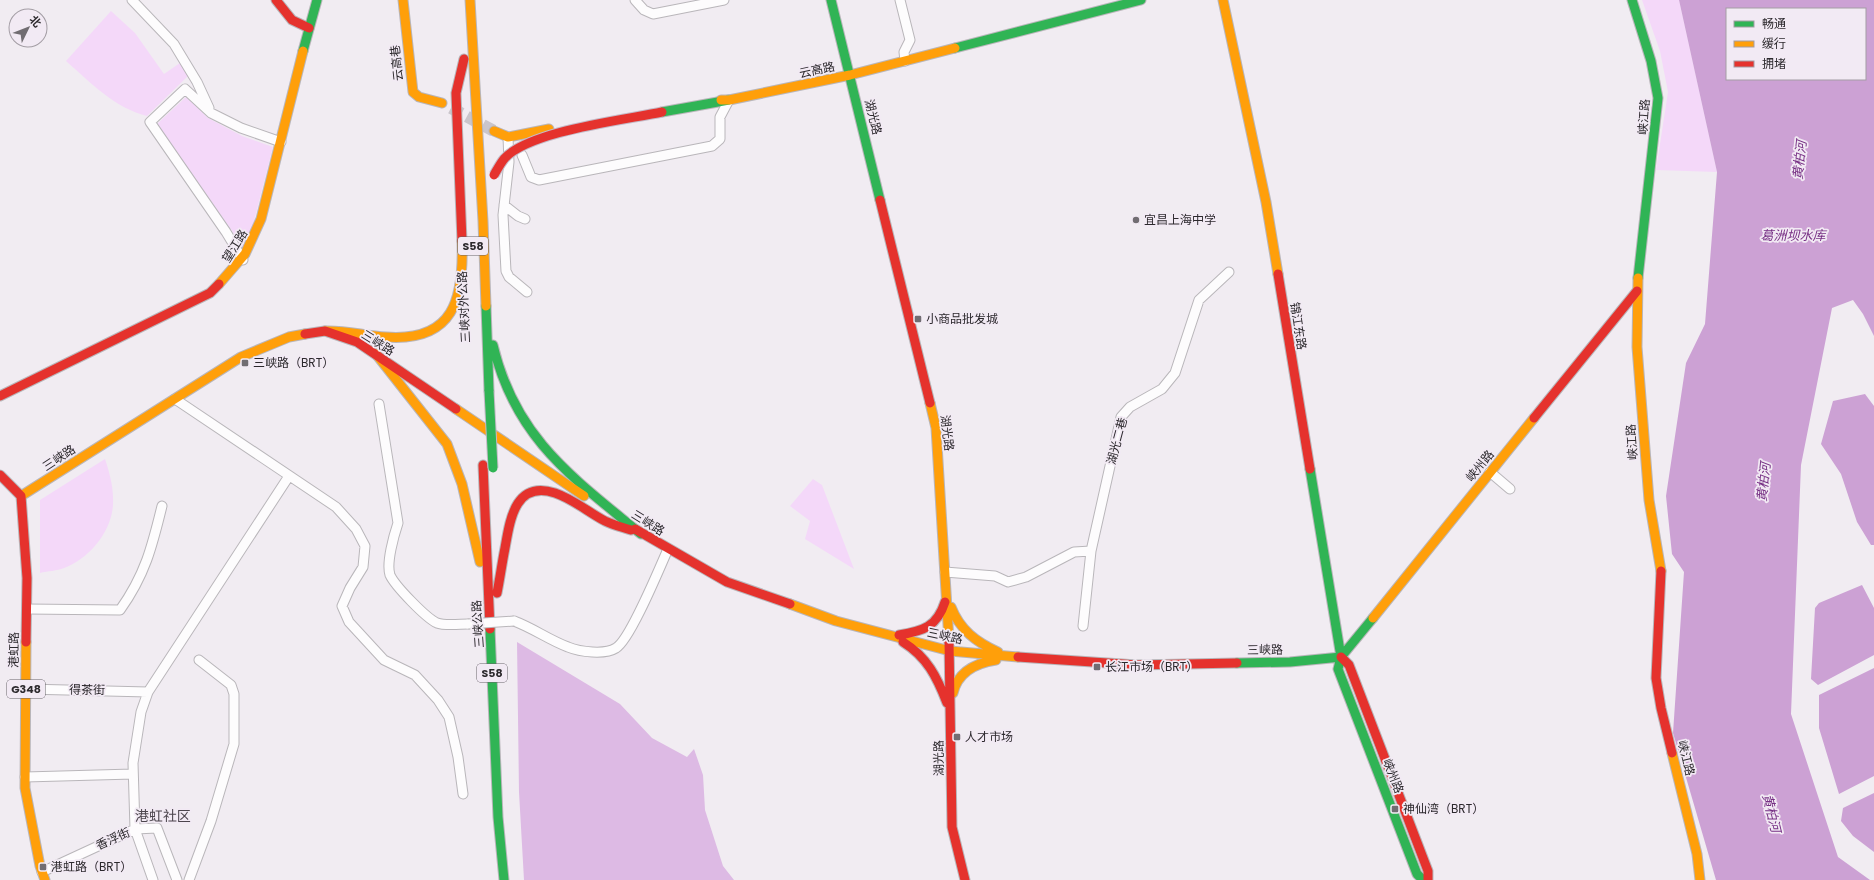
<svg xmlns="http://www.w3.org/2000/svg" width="1874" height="880" font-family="Poppins,'Noto Sans SC',sans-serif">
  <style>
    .green { fill: #f4d8f9 }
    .forest { fill: #ddbae4 }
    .water { fill: #cca1d4; fill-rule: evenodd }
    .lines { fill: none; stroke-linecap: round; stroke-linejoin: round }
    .secondary-tunnel { stroke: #cac5cb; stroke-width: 12; stroke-dasharray: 12 6; stroke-linecap: butt }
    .street-casing { stroke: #b9b6ba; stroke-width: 11 }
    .fast-casing { stroke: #b9b6ba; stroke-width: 11 }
    .slow-casing { stroke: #b9b6ba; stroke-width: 11 }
    .jam-casing { stroke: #b9b6ba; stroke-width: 11 }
    .street { stroke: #fdfcfd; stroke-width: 9 }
    .fast { stroke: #30b455; stroke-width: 9 }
    .slow { stroke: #ff9f0a; stroke-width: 9 }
    .jam { stroke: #e5322d; stroke-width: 9 }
    .street-bridge-casing { stroke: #b9b6ba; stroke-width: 11; stroke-linecap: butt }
    .fast-bridge-casing { stroke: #c4bac7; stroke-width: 11; stroke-linecap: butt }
    .jam-bridge-casing { stroke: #c4bac7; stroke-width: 11; stroke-linecap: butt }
    .street-bridge { stroke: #fdfcfd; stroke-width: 9 }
    .fast-bridge { stroke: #30b455; stroke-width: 9 }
    .jam-bridge { stroke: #e5322d; stroke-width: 9 }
    .poi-dot { fill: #716d72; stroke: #f2eaf4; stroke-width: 1.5 }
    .labels { text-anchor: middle; stroke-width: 3.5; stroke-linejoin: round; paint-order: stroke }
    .shield { fill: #f2eaf4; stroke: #676369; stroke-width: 1 }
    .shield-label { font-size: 11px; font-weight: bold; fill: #2c292d }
    .street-label { font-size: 12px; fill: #2c292d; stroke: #f2eaf4 }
    .poi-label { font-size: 12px; fill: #2c292d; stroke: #f2eaf4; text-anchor: start }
    .water-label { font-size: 13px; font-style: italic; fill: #762f84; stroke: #f2eaf4 }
    .quarter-label { font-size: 14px; fill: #4c454d; stroke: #f2eaf4 }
  </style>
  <rect width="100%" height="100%" fill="#f1ecf2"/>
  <path class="green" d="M1642,0h37l38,172 -61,-2 12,-78 -8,-41z
    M111,11l24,22 29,41 16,-11 8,13 -41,40c-32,-8 -56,-33 -81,-55z
    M186,97l22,21 34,18 31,11 -27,105 -2,1 -12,-22 -75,-107z
    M105,459c4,12 8,26 8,39 2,30 -22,60 -49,70 -7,3 -16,3 -24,5v-73z
    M813,479l9,6 32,84 -49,-30 5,-18 -20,-15z"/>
  <path class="forest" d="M517,642l103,62 32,34 35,19 7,-8 9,26 2,35 18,56 11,14h-210l-5,-88z"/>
  <path class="water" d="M1679,0h195v336l-11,-22 -10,-14 -21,8 -31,157 -10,249 47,143 32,23h-154l-43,-147 11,-161 -12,-18 -6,-58 20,-133 19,-39 12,-152zM1727,9h138v70h-138z
    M1865,394l9,12v139h-3l-14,-23 -16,-48 -20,-30 12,-43z
    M1862,585l12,23v47l-56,30 -7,-6 4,-71 4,-5z
    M1874,668v108l-35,18 -20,-66v-33z
    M1874,793v59l-21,-16 -12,-15 2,-13z"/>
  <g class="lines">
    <path class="secondary-tunnel" d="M451,108l43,23"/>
    <defs>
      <path id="street" d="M132,0l42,44 23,38 12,26
        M635,0l9,10 9,4 71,-14
        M900,0l10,40 -6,12 1,9
        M508,137l1,25 -6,53 3,56 3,6 18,15
        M522,155l9,22 8,3 173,-34 8,-7v-22l9,-17
        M504,205l14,11 7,3
        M243,260l-17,-28 -76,-110 35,-33 26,24 30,15 40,14
        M175,399l161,108 20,22 9,17 -2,21 -13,21 -8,18 7,16 35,38 31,15 23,25 11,17 9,40 5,37
        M379,404l19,119c-4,12 -12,40 -8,52 5,11 36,43 47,48 8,3 23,1 31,1
        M1490,472l20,17
        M945,572l50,4 13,6 18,-5 48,-25 17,-1
        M27,609l93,1c25,-35 32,-63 42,-104
        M514,621c19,7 35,19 54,26 12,5 37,8 48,1 14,-8 44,-81 52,-99
        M1083,626l8,-75 30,-134 9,-10 32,-18 13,-16 24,-73 30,-28
        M26,689l122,3
        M25,777l108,-3
        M42,872l93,-43 22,-1 20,52
        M153,880l-18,-51 -2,-66 8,-51 7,-20 141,-216
        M189,880l22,-59 23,-77v-50l-3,-9 -32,-25"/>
      <path id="fast" d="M831,0l49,200
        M1632,0l19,61 7,37 -20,180
        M955,48l186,-48
        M303,51l14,-51
        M662,112l67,-12
        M486,306l3,85
        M493,345c22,93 79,132 148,189
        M1310,469l31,188
        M1373,618l-32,39 -3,12 79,205 6,6
        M490,629l8,188 6,63
        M1237,663l53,-1 51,-5"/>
      <path id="slow" d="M403,0l10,92 6,5 23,6
        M470,0l13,221 3,85
        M1223,0l43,202 12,72
        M721,100h8l121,-25 105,-27
        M494,131l14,6 41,-8
        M1638,278l-1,69 12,153 12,71
        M219,284l26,-30 16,-35 42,-168
        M325,331c21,-1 40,5 61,6 68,5 78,-38 76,-96
        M376,354l71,90 15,40 18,78
        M930,403l6,25 13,213
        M456,409l128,87
        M21,496l220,-139 48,-20 16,-3
        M790,604l46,17 114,30 68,6
        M951,607c9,23 25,35 47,45
        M1373,618l161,-200
        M26,642l-1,146 15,78 5,14
        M953,693c5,-22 23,-30 43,-33
        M1672,753l25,101 3,26"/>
      <path id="jam" d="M276,0l16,20 17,8
        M880,200l50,203
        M462,241l-6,-148 8,-34
        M1278,274l32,195
        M305,334l20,-3 32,11 99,67
        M0,396l210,-103 9,-9
        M1534,418l103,-127
        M483,465l7,164
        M0,475l21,21 6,82 -1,64
        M635,529l92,53 63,22
        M1661,571l-5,107 5,30 11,45
        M497,593c3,-15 5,-30 8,-45 5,-28 10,-68 50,-55 18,6 33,19 50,28 8,4 17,6 26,9
        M899,635c24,-4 38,-8 46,-33
        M949,641l3,186 13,53
        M903,642c24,15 34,35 44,61
        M1018,657l119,8 100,-2
        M1341,657l8,8 79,206v9"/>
    </defs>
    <use href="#street" class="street-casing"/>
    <use href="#fast" class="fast-casing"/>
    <use href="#slow" class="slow-casing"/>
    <use href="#jam" class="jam-casing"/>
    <use href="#street" class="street"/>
    <use href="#fast" class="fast"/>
    <use href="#slow" class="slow"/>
    <use href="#jam" class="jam"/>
    <defs>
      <path id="street-bridge" d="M468,624l46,-3"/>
      <path id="fast-bridge" d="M489,391l4,77"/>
      <path id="jam-bridge" d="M494,175c3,-5 6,-11 10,-16 24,-28 120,-39 158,-47"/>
    </defs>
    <use href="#street-bridge" class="street-bridge-casing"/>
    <use href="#fast-bridge" class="fast-bridge-casing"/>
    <use href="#jam-bridge" class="jam-bridge-casing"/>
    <use href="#street-bridge" class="street-bridge"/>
    <use href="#fast-bridge" class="fast-bridge"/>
    <use href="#jam-bridge" class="jam-bridge"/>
  </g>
  <g class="poi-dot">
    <circle cx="1136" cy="220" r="4"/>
    <rect x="914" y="315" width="8" height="8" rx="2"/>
    <rect x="241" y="359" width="8" height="8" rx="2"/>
    <rect x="1093" y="663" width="8" height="8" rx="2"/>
    <rect x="953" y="733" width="8" height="8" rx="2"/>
    <rect x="1391" y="805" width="8" height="8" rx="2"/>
    <rect x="39" y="863" width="8" height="8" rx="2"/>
  </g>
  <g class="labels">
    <g class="shield">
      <rect x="458" y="237" width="30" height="18" rx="3"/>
      <rect x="477" y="664" width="30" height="18" rx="3"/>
      <rect x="7" y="680" width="38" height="18" rx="3"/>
    </g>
    <g class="shield-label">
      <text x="473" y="250">S58</text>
      <text x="492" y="677">S58</text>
      <text x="26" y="693">G348</text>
    </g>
    <g class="street-label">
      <text transform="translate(397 63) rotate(-96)" y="4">云高巷</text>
      <text transform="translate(817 70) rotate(-12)" y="4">云高路</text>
      <text transform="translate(873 117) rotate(76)" y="4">湖光路</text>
      <text transform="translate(1644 117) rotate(-86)" y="4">峡江路</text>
      <text transform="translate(235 246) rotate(-58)" y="4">望江路</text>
      <text transform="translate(464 307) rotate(-93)" y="4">三峡对外公路</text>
      <text transform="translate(1298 326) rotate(81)" y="4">锦江东路</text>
      <text transform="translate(378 343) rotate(32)" y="4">三峡路</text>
      <text transform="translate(947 433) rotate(83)" y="4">湖光路</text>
      <text transform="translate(1117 441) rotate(-75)" y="4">湖光二巷</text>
      <text transform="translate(1632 442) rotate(-94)" y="4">峡江路</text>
      <text transform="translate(59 458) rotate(-33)" y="4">三峡路</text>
      <text transform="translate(1480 466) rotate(-51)" y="4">峡州路</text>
      <text transform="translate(648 523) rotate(32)" y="4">三峡路</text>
      <text transform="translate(478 624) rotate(-94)" y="4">三峡公路</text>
      <text transform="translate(945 636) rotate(12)" y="4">三峡路</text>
      <text transform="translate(14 650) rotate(-89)" y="4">港虹路</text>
      <text transform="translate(1265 650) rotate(-1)" y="4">三峡路</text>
      <text transform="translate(87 690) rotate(1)" y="4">得茶街</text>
      <text transform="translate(939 758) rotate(-91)" y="4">湖光路</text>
      <text transform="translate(1686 758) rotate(76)" y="4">峡江路</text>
      <text transform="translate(1393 776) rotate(69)" y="4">峡州路</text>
      <text transform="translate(113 839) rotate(-24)" y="4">香浮街</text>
    </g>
    <g class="poi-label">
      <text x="1144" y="224">宜昌上海中学</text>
      <text x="926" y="323">小商品批发城</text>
      <text x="253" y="367">三峡路（BRT）</text>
      <text x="1105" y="671">长江市场（BRT）</text>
      <text x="965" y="741">人才市场</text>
      <text x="1403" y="813">神仙湾（BRT）</text>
      <text x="51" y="871">港虹路（BRT）</text>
    </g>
    <g class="water-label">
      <text transform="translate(1799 160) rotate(-84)" y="5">黄柏河</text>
      <text x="1793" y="240">葛洲坝水库</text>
      <text transform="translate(1763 482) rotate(-84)" y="5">黄柏河</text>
      <text transform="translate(1772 813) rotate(76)" y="5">黄柏河</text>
    </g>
    <g class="quarter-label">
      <text x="163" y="821">港虹社区</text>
    </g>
  </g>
  <rect x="1726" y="8" width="140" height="72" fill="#f2eaf4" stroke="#a39da4"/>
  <rect x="1734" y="21" width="20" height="6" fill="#30b455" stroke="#a39da4"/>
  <text x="1762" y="28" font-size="12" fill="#2c292d">畅通</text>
  <rect x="1734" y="41" width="20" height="6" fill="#ff9f0a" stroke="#a39da4"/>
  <text x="1762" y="48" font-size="12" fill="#2c292d">缓行</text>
  <rect x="1734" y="61" width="20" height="6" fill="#e5322d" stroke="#a39da4"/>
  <text x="1762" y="68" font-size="12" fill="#2c292d">拥堵</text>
  <g transform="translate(28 28) rotate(47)"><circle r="19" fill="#f2eaf4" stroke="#a39da4"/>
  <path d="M0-3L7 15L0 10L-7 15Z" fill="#716d72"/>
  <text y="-6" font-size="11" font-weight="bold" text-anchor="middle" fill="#2c292d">北</text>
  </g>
</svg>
